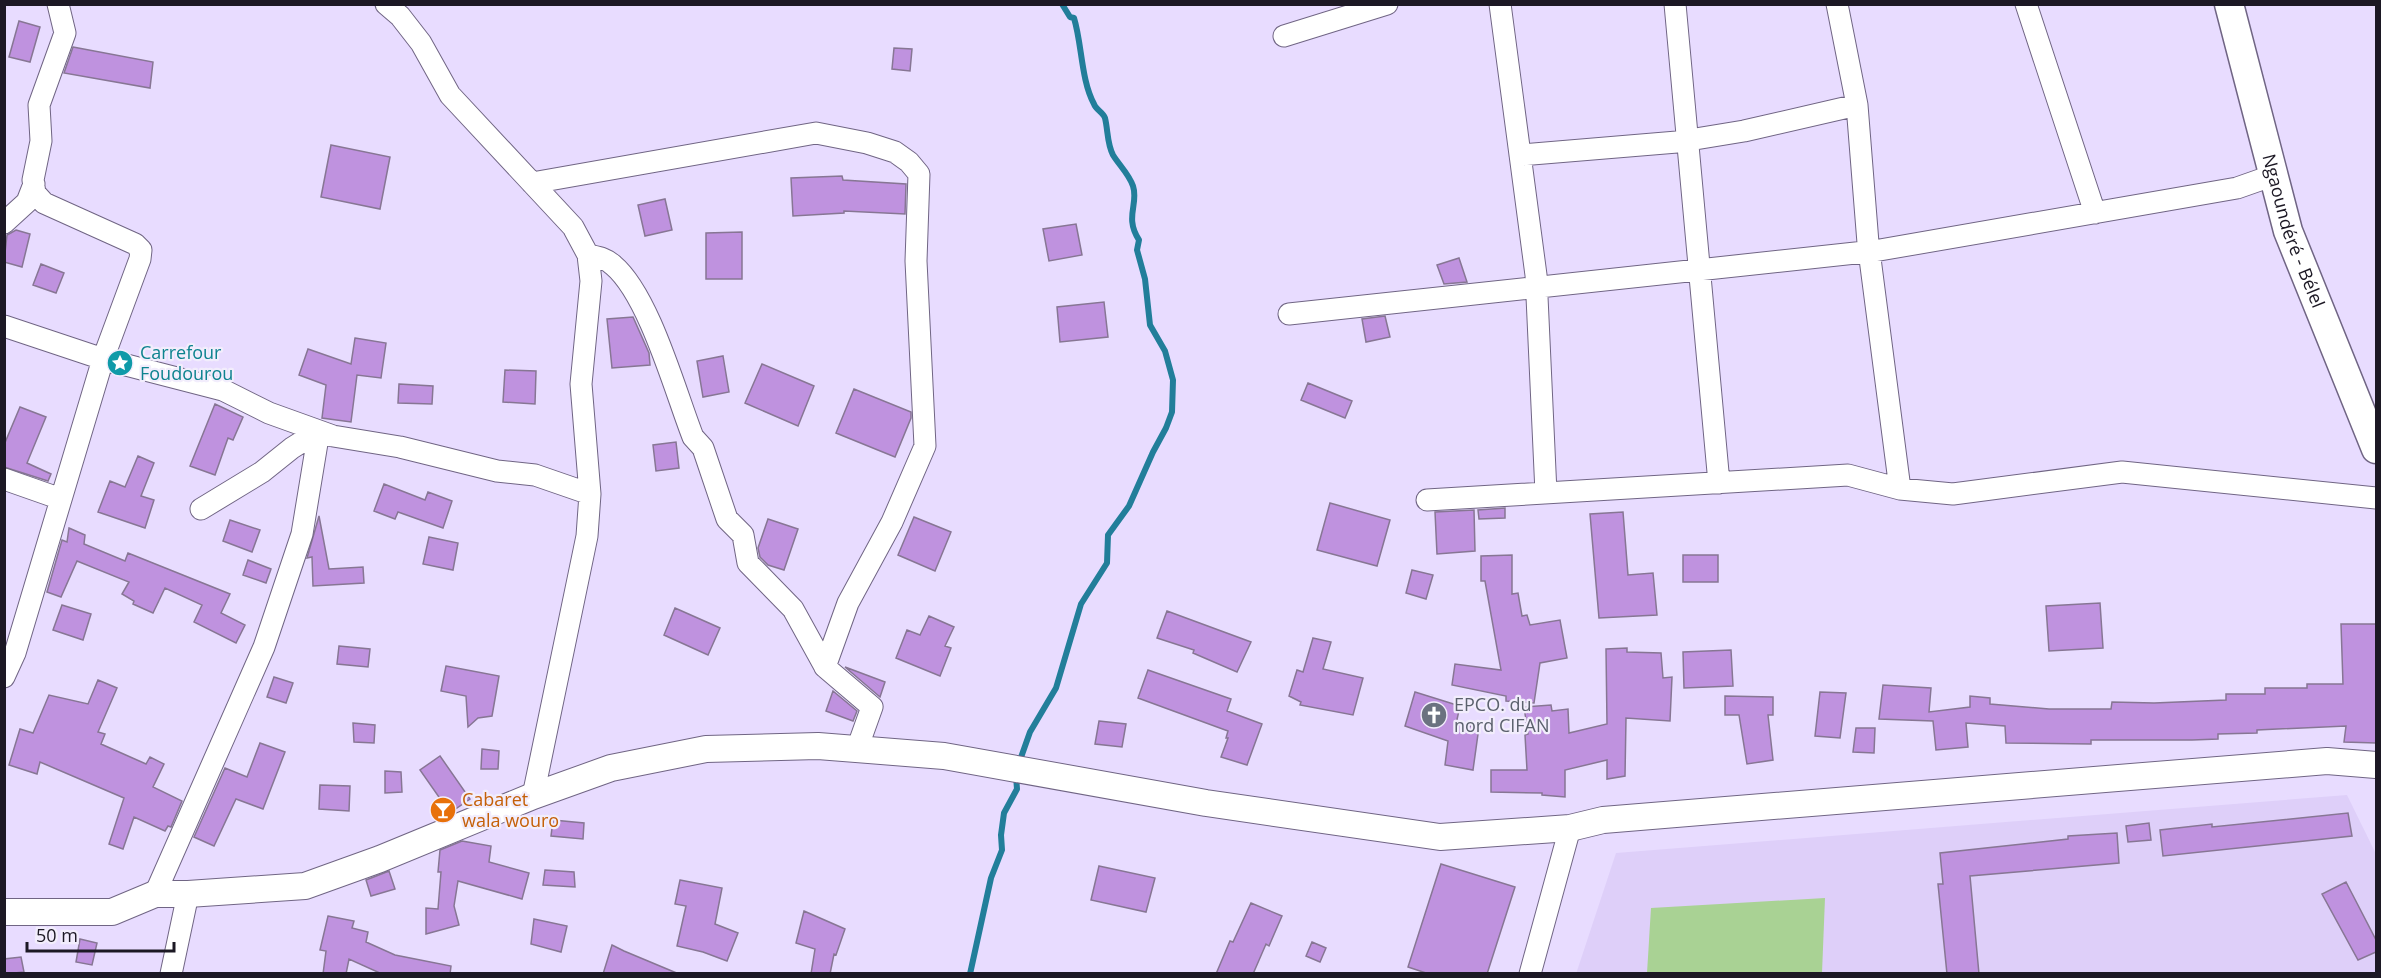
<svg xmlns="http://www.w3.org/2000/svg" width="2381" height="978" font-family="'Open Sans',sans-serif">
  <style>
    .built { fill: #decff9 }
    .green { fill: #a9d294 }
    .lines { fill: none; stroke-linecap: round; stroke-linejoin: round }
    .stream { stroke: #227e9a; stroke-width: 6 }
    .building { fill: #bf92df; stroke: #877694; stroke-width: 1.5 }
    .minor-casing { stroke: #706584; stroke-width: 23 }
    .tertiary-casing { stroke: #706584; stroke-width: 28 }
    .secondary-casing { stroke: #706584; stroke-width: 31 }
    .minor { stroke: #fff; stroke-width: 21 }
    .tertiary { stroke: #fff; stroke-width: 26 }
    .secondary { stroke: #fff; stroke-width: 28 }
    .labels { text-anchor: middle; stroke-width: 4.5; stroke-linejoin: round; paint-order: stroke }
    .street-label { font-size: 18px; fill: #1c1824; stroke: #f2edfc }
    .culture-label { font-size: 18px; fill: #0d838f; stroke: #f2edfc; text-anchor: start }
    .worship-label { font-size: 18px; fill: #5b616d; stroke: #f2edfc; text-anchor: start }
    .food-label { font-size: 18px; fill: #c56008; stroke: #f2edfc; text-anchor: start }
  </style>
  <rect width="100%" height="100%" fill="#e8dcff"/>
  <path class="built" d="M2347,795l29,59v119l-800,1 40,-121z"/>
  <path class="green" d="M1825,898l-3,75h-175l4,-65z"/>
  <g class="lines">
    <path class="stream" d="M1019,763l11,-31 26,-44 25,-84 26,-41 1,-28 21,-29 24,-54 13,-24 6,-16 1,-32 -8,-29 -15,-26 -5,-46 -8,-29 2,-10c-15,-23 0,-36 -6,-54 -4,-12 -14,-21 -20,-31 -6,-11 -5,-25 -8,-37 -2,-6 -9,-8 -11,-14 -13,-24 -12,-60 -20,-86l-4,-1 -8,-13
      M970,974l21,-96 11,-28 -1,-15 3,-22 13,-24 -1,-13"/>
  </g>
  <path class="building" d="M19,21l21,6 -10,35 -21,-5z
    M73,47l80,15 -3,26 -86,-15z
    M894,48l18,1 -2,22 -18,-2z
    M331,145l59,12 -10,52 -59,-12z
    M842,176l1,4 63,4 -1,30 -61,-3v2l-51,3 -2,-38z
    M665,199l7,31 -27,6 -7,-31z
    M1076,224l6,31 -33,6 -6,-32z
    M16,230l14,4 -8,33 -18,-5 3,-27z
    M742,232v47h-36v-46z
    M1459,258l8,24 -23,2 -7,-19z
    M41,264l23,9 -8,20 -23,-8z
    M1104,302l4,35 -48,5 -3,-35z
    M1385,316l5,21 -24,5 -4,-23z
    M633,317l16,36 1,12 -38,3 -5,-49z
    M355,338l31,5 -5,35 -24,-3 -6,47 -29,-4 4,-33 -27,-10 9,-26 43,15z
    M723,356l6,36 -26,5 -6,-36z
    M762,364l52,22 -16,40 -53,-23z
    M505,370l31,1 -1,33 -32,-2z
    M1308,383l44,18 -7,17 -44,-18z
    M399,384l34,2 -1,18 -34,-1z
    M854,389l57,23v6l-16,39 -59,-24z
    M215,404l28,13 -10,23 -5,-2 -13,37 -25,-9z
    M20,407l26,10 -19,46 24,11 -3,7 -44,-14v-22z
    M676,442l3,26 -23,3 -3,-26z
    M138,456l16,7 -13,33 13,4 -9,28 -47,-16 12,-31 15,6z
    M384,484l41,16 3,-8 24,9 -9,27 -45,-16 -3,7 -21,-8z
    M1330,503l60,17 -13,46 -60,-16z
    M1505,508v10l-26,1 -1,-9z
    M1474,510l1,41 -38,3 -2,-42z
    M1623,512l5,63 25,-2 4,42 -58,3 -9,-104z
    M319,516l10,53 34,-2 1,16 -51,3 -1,-29 -5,1z
    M914,517l37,15 -16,39 -37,-16z
    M768,519l30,10 -14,41 -16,-5 -8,-8 -2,-9z
    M230,520l30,10 -8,22 -29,-11z
    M69,528l16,7 -1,9 41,17 3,-8 102,41 -9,19 24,12 -9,18 -42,-21 8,-17 -37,-17 -12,25 -20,-9 1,-3 -12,-7 7,-12 -52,-21 -16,36 -14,-5 15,-52 5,2z
    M429,537l29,6 -5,27 -30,-6z
    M1512,555v39l6,-1 4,23 5,-1 3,10 30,-5 7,38 -27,5 -6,40 -28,-2v-5l-54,-11 3,-21 46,6 -16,-89h-4v-25z
    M1683,555h35v27h-35z
    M248,560l23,9 -5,14 -23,-8z
    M1412,570l21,5 -7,24 -20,-6z
    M2100,603l3,45 -54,3 -3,-45z
    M62,605l29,9 -8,26 -30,-10z
    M675,608l45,20 -12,27 -44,-20z
    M1167,611l84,31 -14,30 -44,-19 1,-3 -37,-12z
    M929,616l25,11 -9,19 6,2 -11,28 -44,-18 11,-28 13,5z
    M2341,624h35v119l-32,-1 2,-16 -89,4v3l-39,1v5l-26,1h-101v4l-85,-1 -1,-17 -39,-3 2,24 -32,3 -3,-29 -54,-2 4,-34 48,3 -2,24 41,-5v-11l20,2v6l59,5h62l1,-7 42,1 72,-3v-6h39v-6h42v-4h36z
    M1313,638l18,4 -8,27 40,9 -10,37 -53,-10 1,-3 -12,-6 8,-26 6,2z
    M339,646l31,3 -2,18 -31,-3z
    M1627,648v4l34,1 2,25 9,-1 -2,44 -44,-3 -1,58 -18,3v-19l-42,10v27l-23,-2v-2l-51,-1v-22h36l-2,-35 3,-1 -4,-27 27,-2 1,6 16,-2 1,24 38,-9 -1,-75z
    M1731,650l2,36 -49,2 -1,-36z
    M446,666l53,10 -7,40 -14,2 -10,9 -2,-31 -25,-5z
    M845,667l40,15 -5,15z
    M1148,670l83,29 -4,12 35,13 -15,41 -26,-8 7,-19h-2l2,-7 -90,-33z
    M274,677l19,6 -7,20 -19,-6z
    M98,680l19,8 -19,44 7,2 -4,10 45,20 4,-7 14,7 -11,23 29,14 -11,26 -3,-1 -3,5 -31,-14 -11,32 -14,-5 15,-46 -84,-36 -3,12 -28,-9 11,-36 13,4 16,-38 39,9z
    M833,691l24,20 -4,10 -27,-10z
    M1415,692l45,14 -4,18 23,3 -6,43 -28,-5 3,-24 -43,-15z
    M1820,692l26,1 -6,45 -25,-2z
    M1725,696l48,1v18h-5l5,45 -26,4 -8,-49h-14z
    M1099,721l27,3 -4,23 -27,-3z
    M353,723l22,2 -1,18 -20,-1z
    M1856,728h19l-1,25 -21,-1z
    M260,743l25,9 -22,57 -27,-10 -22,47 -20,-9 31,-69 22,9z
    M482,749l17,2 -1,18h-17z
    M440,756l30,43 -16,11h-6l-28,-40z
    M385,771l16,1 1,20 -17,1z
    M320,785l30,1 -1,25 -30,-2z
    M2348,813l4,23 -189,20 -3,-26 52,-6v3z
    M553,820l31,3 -1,16 -32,-3z
    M2149,823l2,17 -23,2 -2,-16z
    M2117,833l2,30 -149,13 9,98h-32l-9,-90h5l-3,-31 128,-14v-3z
    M462,841l29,5 -2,16 40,11 -7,26 -64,-18 -4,25 5,19 -33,9v-26l12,1 3,-37h-3l2,-22z
    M1441,864l74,23 -28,87h-58l-21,-7z
    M1099,866l56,12 -9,34 -55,-12z
    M545,870l29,2 1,15 -32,-2z
    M389,871l6,18 -24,7 -5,-16z
    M680,880l42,8 -7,36 23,9 -11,28 -24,-9 -26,-6 9,-40 -11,-2z
    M2346,882l30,58v12l-18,8 -36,-66z
    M1251,903l31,13 -13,30 -3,-2 -13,30h-37l14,-33 3,1z
    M804,911l41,18 -9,26 -2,-1 -4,20h-19l4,-25 -19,-6z
    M328,916l26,5 -2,7 16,4 -2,10 29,13 56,11 -1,8h-68l-33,-15 -3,15h-23l3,-23 -6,-1z
    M534,919l33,7 -6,26 -30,-8z
    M80,939l17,4 -5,22 -16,-3z
    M1312,942l14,6 -6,14 -14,-6z
    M612,945l12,6 55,23h-76z
    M21,957l3,15 -20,2v-15z"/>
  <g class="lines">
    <defs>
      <path id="minor" d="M386,4l14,12 21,27 29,52 123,132 15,28 3,26 -10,103 9,110 -3,42 -54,260
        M1500,4l36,271 10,218
        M1675,4l44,479
        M1837,4l20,101 11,138 32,246
        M2026,4l69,209
        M1284,36l103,-32
        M1520,155l157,-13 67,-11 113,-26
        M532,183l284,-50 51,10 28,9 14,10 10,12 -3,87 9,185 -33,76 -44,81 -23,64 47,40 -15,42
        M4,223l23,-21 7,-18
        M588,255c9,2 18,3 25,10 36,30 62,126 80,172l10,11 24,71 16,16 5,28 45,46 32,58
        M1289,314l585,-63 363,-63 37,-13
        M4,326l99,33 120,31 46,23 64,23 67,11 97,24 38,4 55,19
        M4,479l57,20
        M1427,500l421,-25 52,14 53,5 169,-22 254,26
        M4,677l11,-24 88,-294 37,-100 1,-9 -6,-6 -91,-41 -9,-10 -2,-13 8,-39 -2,-36 26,-72 -7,-29
        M155,894l109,-247 38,-113 17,-103 -27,17 -30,24 -61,37
        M171,974l17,-80
        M1530,974l40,-146"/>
      <path id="tertiary" d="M4,912h108l43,-18h33l117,-8 75,-27 153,-63 78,-28 95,-19 112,-3 126,10 262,47 234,34 130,-9 33,-8 724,-59 49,4"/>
      <g id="secondary">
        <path id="s1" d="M2229,4l59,227 88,218"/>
      </g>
    </defs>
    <use href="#minor" class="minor-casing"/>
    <use href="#tertiary" class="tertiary-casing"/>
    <use href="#secondary" class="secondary-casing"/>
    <use href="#minor" class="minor"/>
    <use href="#tertiary" class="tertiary"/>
    <use href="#secondary" class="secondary"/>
  </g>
  <defs>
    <symbol id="sight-disc" viewBox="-11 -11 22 22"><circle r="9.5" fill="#0f9aa8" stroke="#f2edfc"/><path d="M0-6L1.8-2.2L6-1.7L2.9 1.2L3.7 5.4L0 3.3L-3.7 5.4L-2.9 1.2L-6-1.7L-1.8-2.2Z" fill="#fff"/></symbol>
    <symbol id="church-disc" viewBox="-11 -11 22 22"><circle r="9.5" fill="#6b7280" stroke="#f2edfc"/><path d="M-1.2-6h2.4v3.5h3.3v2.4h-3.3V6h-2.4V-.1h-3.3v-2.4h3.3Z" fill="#fff"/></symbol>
    <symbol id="bar-disc" viewBox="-11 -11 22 22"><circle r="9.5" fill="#e8710a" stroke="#f2edfc"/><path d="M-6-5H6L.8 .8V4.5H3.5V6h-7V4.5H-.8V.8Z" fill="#fff"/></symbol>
  </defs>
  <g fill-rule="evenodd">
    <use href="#sight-disc" x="105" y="348" width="30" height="30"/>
    <use href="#church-disc" x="1419" y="700" width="30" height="30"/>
    <use href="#bar-disc" x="428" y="795" width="30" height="30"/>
  </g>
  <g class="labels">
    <g class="street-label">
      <text dy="6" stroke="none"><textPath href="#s1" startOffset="236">Ngaoundéré - Bélel</textPath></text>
    </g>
    <g class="culture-label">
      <text x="140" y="359">Carrefour<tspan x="140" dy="21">Foudourou</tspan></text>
    </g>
    <g class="worship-label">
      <text x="1454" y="711">EPCO. du<tspan x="1454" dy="21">nord CIFAN</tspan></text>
    </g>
    <g class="food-label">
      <text x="462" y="806">Cabaret<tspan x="462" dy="21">wala wouro</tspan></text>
    </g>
  </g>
  <rect width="2381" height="978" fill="none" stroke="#1c1824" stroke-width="12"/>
  <path d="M27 942v9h147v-9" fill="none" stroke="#1c1824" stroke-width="3"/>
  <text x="36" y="942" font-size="18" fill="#1c1824" stroke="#f2edfc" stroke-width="4.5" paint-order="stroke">50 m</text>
</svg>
